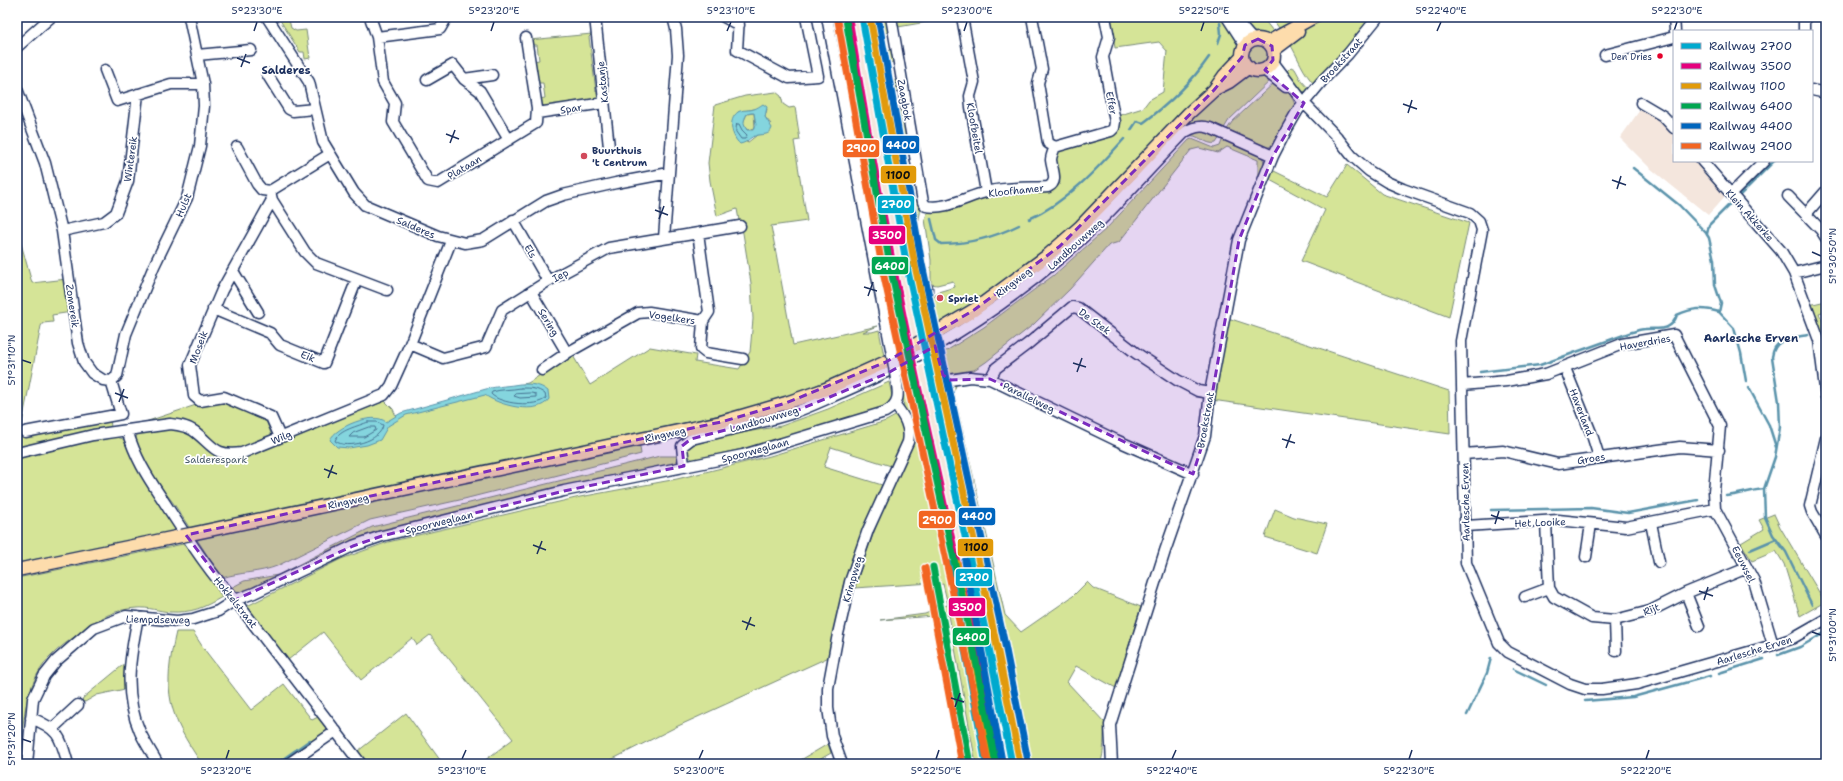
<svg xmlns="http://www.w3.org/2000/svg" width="1843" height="781" font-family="'Shantell Sans',sans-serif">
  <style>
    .built { fill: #f4e6dd }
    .green { fill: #d5e497; stroke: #788a7a; fill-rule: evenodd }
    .water { fill: #84d5de; stroke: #5a93ab; fill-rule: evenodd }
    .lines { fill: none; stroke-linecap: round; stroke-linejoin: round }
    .shore { stroke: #457191; stroke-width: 1 }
    .stream { stroke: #5a93ab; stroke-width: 2.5 }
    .minor-casing { stroke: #1b2f5e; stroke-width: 13 }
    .major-casing { stroke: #1b2f5e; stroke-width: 15 }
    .minor { stroke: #fff; stroke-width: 10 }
    .major { stroke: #fddcac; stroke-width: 12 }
    .rail-casing { stroke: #1b2f5e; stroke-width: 4 }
    .rail { stroke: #fff; stroke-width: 2.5; stroke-dasharray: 8; stroke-linecap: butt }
    .minor-bridge-casing { stroke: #1b2f5e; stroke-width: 13; stroke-linecap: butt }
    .major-bridge-casing { stroke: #1b2f5e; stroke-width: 15; stroke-linecap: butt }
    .minor-bridge { stroke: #fff; stroke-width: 10 }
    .major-bridge { stroke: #fddcac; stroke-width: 12 }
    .rail-1-casing { stroke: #fff; stroke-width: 10 }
    .rail-2-casing { stroke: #fff; stroke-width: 10 }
    .rail-3-casing { stroke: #fff; stroke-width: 10 }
    .rail-4-casing { stroke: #fff; stroke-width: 10 }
    .rail-5-casing { stroke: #fff; stroke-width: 10 }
    .rail-6-casing { stroke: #fff; stroke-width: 10 }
    .rail-1 { stroke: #00a9ce; stroke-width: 7 }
    .rail-2 { stroke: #e5007d; stroke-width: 7 }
    .rail-3 { stroke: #e19a09; stroke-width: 7 }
    .rail-4 { stroke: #00a651; stroke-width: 7 }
    .rail-5 { stroke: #0065bd; stroke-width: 7 }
    .rail-6 { stroke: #f26522; stroke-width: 7 }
    .marked { fill: #7b2cbf; fill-opacity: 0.2; stroke: #7b2cbf; stroke-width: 3; stroke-dasharray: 8 5; stroke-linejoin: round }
    .ticks { fill: none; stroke: #1b2f5e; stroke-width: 1.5 }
    .bus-dot { fill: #e4002b; stroke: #fff; stroke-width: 1.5 }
    .poi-dot { fill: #d1495b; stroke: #fff; stroke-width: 1.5 }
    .labels { text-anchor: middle; stroke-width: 3.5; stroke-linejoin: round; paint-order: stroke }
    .bus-label { font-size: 9px; fill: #1b2f5e; stroke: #fff; text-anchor: end }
    .street-label { font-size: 10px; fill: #1b2f5e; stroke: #fff }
    .poi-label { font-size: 10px; font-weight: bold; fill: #1b2f5e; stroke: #fff; text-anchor: start }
    .park-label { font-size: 10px; fill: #4a5c6c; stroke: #fff }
    .neighbourhood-label { font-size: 11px; font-weight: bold; fill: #1b2f5e; stroke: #fff }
    .line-badge { stroke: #fff; stroke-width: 1.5 }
    .badge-label { font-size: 11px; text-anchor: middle; font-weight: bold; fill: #fff }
    .pale-badge-label { font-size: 11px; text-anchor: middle; font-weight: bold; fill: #111 }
    .neatline { fill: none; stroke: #1b2f5e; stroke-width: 1.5 }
    .ticks-label { font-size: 10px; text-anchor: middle; fill: #1b2f5e }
  </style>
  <rect width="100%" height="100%" fill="#fff"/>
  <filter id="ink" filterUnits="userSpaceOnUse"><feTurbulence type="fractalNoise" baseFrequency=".025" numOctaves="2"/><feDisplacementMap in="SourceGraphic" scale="8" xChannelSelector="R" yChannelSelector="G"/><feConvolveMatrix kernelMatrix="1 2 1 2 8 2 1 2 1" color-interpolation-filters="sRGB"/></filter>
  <g filter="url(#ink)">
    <path class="built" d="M833,17h36l56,314 -28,15 -53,-279z
      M1642,107l17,12 15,14v28h23l29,34 -18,20 -58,-47 -30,-30z
      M931,360l8,35 8,-1 54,235 26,135h-45l-20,-109 -58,-280z"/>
    <path class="green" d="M278,17h15l1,2 -5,1 2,8 5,3 10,-1 4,28 -5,1 -1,-7h-4z
      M831,17h7l60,322h-5l-47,-255z
      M869,17h13l6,4 1,11 -14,2 1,6h-2l4,12 14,-2 -1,-6 3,18 -14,2v13h2l1,5 14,-2 -1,-6 4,23 -1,-5 -14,2 1,13h1l1,5 14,-2 11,48h-3l-1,-5 -13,2v6h-1l4,12 13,-2v-6l6,23h-3l-1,-6 -13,3v12l2,6 14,-3v-5l5,13c-11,24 9,50 -1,75l7,46 -3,2z
      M905,17h50l-57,10 -1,-7z
      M1110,17h115l15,28 -3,13 -145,151 -60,55 -95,65 -6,-28 7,-9 17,-5 -2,-6 -16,4 -6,-1v-24l-6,-41 3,-8 59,-16 69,-7 4,-5 -3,-21 -3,-2 4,-9 57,-18 4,-5 -2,-12 26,-8 6,-8 14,-8 4,-41 -8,-9 -44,6z
      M1236,17h26l14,18c-18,4 -28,-7 -40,-18z
      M1271,17h36l-25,15z
      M1324,17h51l-60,68c-12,-12 -17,-28 -26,-43l25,-19z
      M592,34l-3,3 7,54 4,2 -1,6 -54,10 -4,-3 -2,-7 6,-1 -2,-15h-7l-3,-22 6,-1 -2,-15h-7l-1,-5z
      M1248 55a10 10 0 1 1 20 0a10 10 0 1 1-20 0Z
      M1291,67l4,2 6,11 8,9 -2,3 -7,-1 -16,-17z
      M1249,73l13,2 10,4 -43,41 -6,10 -45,1 33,-33z
      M1275,82c9,7 19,13 20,25l-21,37 -5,3 -5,1 -38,-17 6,-9z
      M776,92l5,4 2,8 6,4 6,-1 5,33 -6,1 13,80 -36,5 22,119 85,-19 -15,6h9l7,-2 5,26 -79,34 -51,17 -116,27 3,20 -177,45 -94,21 -93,46c-17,7 -37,6 -55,12l-48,-74 -28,-37 -11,-27 7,-17 57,-19 25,-4 41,18 10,26 110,-43 8,8 3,7 88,-24 44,-9 44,-29 18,31 60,-38 46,8 -1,7 44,7 11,-17 3,-33 -2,-36 -8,-50 -3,-7 -3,-17 -20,7 -7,-35 -2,-18 7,-58 30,-9zM754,109h13l-2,8 6,7 -24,19 -9,-31z
      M754,113l1,15 -8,2 -4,-7 4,-9z
      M1205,131l15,6 -4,6c-10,3 -18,-10 -29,-7l5,-4z
      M1223,138l39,18 3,9 -3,12 -4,-1v-16l-31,-13 -9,6 -19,-5 -8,2 -72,92 -10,3 -39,44 -36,35 -48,38 -12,8 -27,4 -4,-21 41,-26 70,-52 53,-47 82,-88 3,-1 22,9 6,-2z
      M1347,165l35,29 87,29 -20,94 -148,-56 24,-51 -57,-31 4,-9 55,27z
      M17,229l15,54 35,-4 5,33 -20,3 1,7 -10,1 -2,3 -20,102 -4,1z
      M1826,301v10l-7,2 7,16v7l-4,-2 -13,-29z
      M1228,318l221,73 1,43 -238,-34z
      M935,358l6,22 4,3 11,2 -2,7 51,223 16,17 52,-36 14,-14 6,6 48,19 -25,81 -40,-22 -9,16 38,41c-2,13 0,30 -5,41h-70l-27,-135 -52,-237 -2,-3 -2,7 54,233 26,135h-10l-30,-157 -56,-247z
      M904,375l58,280 20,109h-6l-27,-149 -69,5 45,-6 12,-5v-2l11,-2 -5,-21 -11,2v-3l-78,5 28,-79 31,-69 -3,-18 -6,-13 -3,-33z
      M889,382l4,18 -5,6 -133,40 -62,14 -6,-5 -1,-6 5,-5 44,-10 46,-8 47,-17z
      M897,415c15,20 4,32 -6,51l-60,-19 -7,20 58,18 -28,67 -11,34 -14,71 -151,69 -75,38h-123l33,-25 -83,-104 -13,10 -5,-7 -51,42 -38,-48 -35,28 -41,-54 94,-47 47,-17 192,-45 97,-18 93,-23 116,-35z
      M110,419l1,8 -94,21v-12z
      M111,435l12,4 5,6 53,86 -164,32v-104l69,-20z
      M660,456h17v7l-296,71 -146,63 -6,-8 15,-8 34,-6 94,-48z
      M1275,509l19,8 33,7 -10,29 -52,-16z
      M1774,514l6,13 45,75 -25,14 -16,-52 -8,-13 -24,10 -11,-18 23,-14 -5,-9z
      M188,543l34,54c-19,11 -30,16 -52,15 -11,-1 -22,-5 -33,-4 -22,1 -40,11 -57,25 -10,7 -22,15 -31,25 -27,30 -26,69 -29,106h-3v-186z
      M176,632h17l11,17 47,61 33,-26 28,36 6,-3 10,14 -43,33h-83c-34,-49 -40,-73 -26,-132z
      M123,665h2v24l-28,6 -12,7 -3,-1 1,-3z
      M406,713l37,51h-76l-9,-13z
      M828,744l3,9 -19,11h-18z"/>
    <path class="water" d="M763,104l4,3 -2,10 7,11c-3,9 -10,5 -17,8 -7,2 -6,6 -15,8 -8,-7 -13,-24 -2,-32 5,-3 11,-1 16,-3 3,-1 6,-3 9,-5zM751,113h3l2,12 -3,5h-6c-4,-5 -4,-10 0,-16z
      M520,384c11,0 20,0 28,7l1,8c-11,17 -51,6 -64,-4l-79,20 -18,11 -8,14 -13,5 -18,3 -12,-1 -7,-7c5,-13 44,-29 56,-18l15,-9 85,-24c12,-3 23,-3 34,-5z
      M949,389l2,3 52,237 27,135h-3l-26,-135 -54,-233v-6z"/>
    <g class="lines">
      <path class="shore" d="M737,124h2l3,6 5,5 -2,4h-4l-5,-7z
        M521,388c9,0 17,0 24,6l1,4c-10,10 -46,6 -55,-4l1,-2c9,-3 19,-2 29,-4z
        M531,393l5,1v3l-16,1 -6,-2 2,-2z
        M368,422h9l6,3c-2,16 -36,25 -48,16 3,-11 24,-15 33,-19z
        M369,427h6l1,3 -12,7h-15l4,-4z"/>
      <path class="stream" d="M1218,43l3,-9 -1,-11
        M1131,130l6,-9 6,2c26,-19 48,-40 66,-66
        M1633,168l46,37 27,28 3,5 5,22 1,25 6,18 -2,9 15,16 7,25 5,28
        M1739,196l35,-35
        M931,219l5,21 5,4c27,0 54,-7 78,-19
        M1029,219c37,-16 69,-51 95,-80
        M1707,234l2,-9 20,-20
        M1808,335c-16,3 -34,3 -36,22l7,45 1,25 -5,30 -11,32 1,28 8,18 13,17 26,53
        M1480,372l60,-7 92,-33c4,-1 9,-3 13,-3 14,-1 26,3 32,-14 15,-7 26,-8 42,-3
        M1749,388l20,37 7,22
        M1726,496c13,-1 25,-6 38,-7
        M1491,510l100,-2 37,5 70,-13
        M1750,550l26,-11
        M1778,655l22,-8 26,-15
        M1513,669l33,16
        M1719,673l45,-14
        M1585,701l48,-4 77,-21
        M1467,715l20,-42 4,-15
        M276,764l34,-24"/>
      <defs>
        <path id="minor" d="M267,17l42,65 14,60 31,51 11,12 73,31 27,7 18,-3 63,-39 17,-6 53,-12 53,-10 9,-118 -2,-26 -3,-12
          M370,17l7,20 6,45 12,21 -2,19 35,59 10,2 98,-60 1,-15 -11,-70
          M595,17l14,130
          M724,17l15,8
          M739,17l-2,33 52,28 29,-2 -12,-59
          M827,17l64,332
          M891,17l32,185 3,4c20,4 40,-9 60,-14 18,-5 43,-4 62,-5 11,-5 4,-17 3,-27 0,-4 2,-8 4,-13l-7,-4 -10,-60 4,-14 -10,-52
          M962,17l12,65 -4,14 1,11 15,85
          M1227,17l18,28
          M1233,17l20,23
          M1674,17l1,14
          M1804,31v-14
          M377,37l63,-8 7,-12
          M17,47l34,-30
          M197,55l54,-5
          M1605,55l69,-18
          M1273,62l31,41 33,34 15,19 17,15 18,11 16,7 67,24 9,8 3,9 -21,111 5,222 33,80 9,9 62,32 15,5h17l35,-5 136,-39 18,-6 35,-20
          M105,70l12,31 54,-17h32
          M1264,70l22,17
          M267,74l22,35 4,2 22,-2
          M464,79l28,-4
          M427,80l26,-15 11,14 16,12 29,49
          M17,89l28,74 17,68 16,112 6,19 8,11 11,7 8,1
          M1812,90l14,3
          M1641,103l22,13 11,12
          M537,113l67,-10
          M237,147l20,37 5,6 8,1
          M1055,147l56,-16 3,-3 1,-6 -12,-65 6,-20 -4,-20
          M1702,161l79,90 13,22 25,67 7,57
          M1731,194l33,-33
          M1788,196l33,34 5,8
          M272,200l33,52 11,11 71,27
          M1806,214l20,-23
          M513,220l35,61
          M62,231l42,-9 12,-9 12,-32 10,-87
          M664,238l5,-65
          M233,271l25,41
          M1794,273l32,-8
          M927,288v15l5,24
          M531,292l36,61
          M213,309l57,24 10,12 44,18 33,-84
          M703,321l-2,28 5,4 37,6
          M410,344l33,14 43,-11 16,-37 46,-29 61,-33 131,-22
          M938,356l5,19 7,5 20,-3 20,2 126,61 77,34
          M1565,368l27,67 7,22
          M542,370l25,-17 71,-40 11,-1 54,9 6,-9 -11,-79
          M990,379l6,-11 33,-25 43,-36 6,1 58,45 41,27 21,11 12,2
          M111,381l6,-5 9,-42 28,-68 33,-68 13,-52 4,-40 -1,-22 -14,-67
          M1462,385l45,-4 39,-7 76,-30 52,-9 46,91 -6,65 1,18 39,72 19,64
          M127,430c10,33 23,50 41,78 21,32 41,64 67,92l126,164
          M25,432l96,-18 -10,-33
          M280,437l-9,-20 -47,-20 -24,4 -6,-5 -4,-31 32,-75 50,-90 -2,-9 60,-37
          M1826,438l-16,68 2,6 14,24
          M17,453l76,-18 77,-11c8,1 17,2 24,7 20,15 20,26 48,22l142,-58 7,-9 19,-42 41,-103
          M1464,454l39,-3 55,13 122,-17 39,3
          M684,466l-2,-20 9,-7c33,-8 67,-15 99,-25 18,-6 36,-15 53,-22 79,-34 153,-79 218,-135 45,-38 83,-83 124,-125 8,-5 15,-7 25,-4l63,28
          M1546,522l3,66 5,9 38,21 23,2 35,-9 36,-18 61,-25
          M1651,523l8,39
          M1466,526l92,-6 68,7 89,-18
          M1586,557l5,-33
          M1686,593l13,33
          M1525,597l24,-9
          M138,617c-8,40 -15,76 2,115 5,11 12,21 18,32
          M1615,620l1,31
          M31,718c28,11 29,18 37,46
          M53,728l25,-23
          M27,764l6,-65 11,-23 12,-15 38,-33 32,-12 51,5 16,-2 25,-8 17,-11 19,-7 99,-47 29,-10 182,-45 179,-36 142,-43c15,-8 14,-18 11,-33
          M288,764l48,-33
          M842,764l-10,-28 -4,-28v-20l10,-54 12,-52 18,-52 40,-88c3,-15 -4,-26 -13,-37
          M1112,764l-2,-39 55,-174 40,-115 5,-43 29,-153 34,-84 14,-27 11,-19 24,-29 26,-27 30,-37"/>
        <path id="major" d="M1242 55a16 16 0 1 1 32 0a16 16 0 1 1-32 0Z
          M1268,42l46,-25
          M1274,50l24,-18
          M1217,88l12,-6 20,-15
          M191,534l530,-112 65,-19 40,-14 60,-27 88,-52 73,-54 34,-30 108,-113 25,-23 10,-14 18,-19
          M17,570l164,-34"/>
      </defs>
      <use href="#minor" class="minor-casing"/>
      <use href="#major" class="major-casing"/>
      <use href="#minor" class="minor"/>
      <use href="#major" class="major"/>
      <defs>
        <path id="rail" d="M846,17l44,243 70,335 31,169"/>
      </defs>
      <use href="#rail" class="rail-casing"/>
      <use href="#rail" class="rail"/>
      <defs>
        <path id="minor-bridge" d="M932,327l6,29
          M891,349l5,30"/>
        <path id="major-bridge" d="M181,536l10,-2"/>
      </defs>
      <use href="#minor-bridge" class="minor-bridge-casing"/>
      <use href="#major-bridge" class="major-bridge-casing"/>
      <use href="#minor-bridge" class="minor-bridge"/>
      <use href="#major-bridge" class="major-bridge"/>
      <defs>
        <path id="rail-1" d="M862,17l45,250 82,381 23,116
          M949,564l37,200"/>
        <path id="rail-2" d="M849,18c17,106 36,211 58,316 30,144 65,286 92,430"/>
        <path id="rail-3" d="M870,17l45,249 82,381 23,116
          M957,563l37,200"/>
        <path id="rail-4" d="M846,20l45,251 83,380 22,113
          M933,567l37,197"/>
        <path id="rail-5" d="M878,17l44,247 83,381 23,116
          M965,561l37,200"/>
        <path id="rail-6" d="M838,21l45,251 83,381 22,111
          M925,568l37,196"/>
      </defs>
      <use href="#rail-1" class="rail-1-casing"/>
      <use href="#rail-2" class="rail-2-casing"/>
      <use href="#rail-3" class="rail-3-casing"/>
      <use href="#rail-4" class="rail-4-casing"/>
      <use href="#rail-5" class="rail-5-casing"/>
      <use href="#rail-6" class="rail-6-casing"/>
      <use href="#rail-1" class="rail-1"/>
      <use href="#rail-2" class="rail-2"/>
      <use href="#rail-3" class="rail-3"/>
      <use href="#rail-4" class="rail-4"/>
      <use href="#rail-5" class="rail-5"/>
      <use href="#rail-6" class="rail-6"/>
    </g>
  </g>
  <path class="marked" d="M1258,39l14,7 1,14 -8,10 39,33 -31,53 -34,84 -34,196 -12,38 -203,-95 -40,1 -7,-5 -8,-29 -47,27 -97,40 -100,26 -9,7 2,20 -120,25 -182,45 -29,10 -118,54 -49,-65 535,-113 65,-19 100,-41 88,-52 86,-64 154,-156 28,-33 3,-12z"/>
  <path class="ticks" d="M254,31l3,-9M491,31l3,-9M727,31l4,-9M964,31l3,-9M1201,31l3,-9M1437,31l4,-9M1674,31l3,-9M237,58l13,5M241,67l5,-13M1403,104l14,5M1408,113l4,-13M446,134l13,5M450,143l5,-13M1612,180l14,5M1617,189l4,-13M655,210l13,5M659,219l5,-13M1812,252l9,4M864,287l13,4M868,296l5,-14M22,360l9,3M1073,363l13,4M1077,372l5,-14M115,393l13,5M119,402l5,-13M1282,439l13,4M1286,448l5,-14M324,469l13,5M328,478l5,-13M1491,515l13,5M1495,524l4,-13M533,545l13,5M537,554l5,-13M1699,591l14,5M1704,600l4,-13M742,621l13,5M746,630l5,-13M1812,632l9,3M951,698l13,4M955,707l5,-14M22,739l9,3M226,759l3,-9M462,759l4,-9M699,759l4,-9M936,759l3,-9M1172,759l4,-9M1409,759l3,-9M1646,759l3,-9"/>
  <circle class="bus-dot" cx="1660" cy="56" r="3.5"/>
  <g class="poi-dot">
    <circle cx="584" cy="156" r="4"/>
    <circle cx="940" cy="298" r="4"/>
  </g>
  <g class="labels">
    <g class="bus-label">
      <text x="1652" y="60">Den Dries</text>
    </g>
    <g class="street-label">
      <text transform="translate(1341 60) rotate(-48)" y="4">Broekstraat</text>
      <text transform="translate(602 82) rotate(-96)" y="4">Kastanje</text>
      <text transform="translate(905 100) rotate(80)" y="4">Zaagbok</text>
      <text transform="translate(1112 103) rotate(79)" y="4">Effer</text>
      <text transform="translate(571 108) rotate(-9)" y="4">Spar</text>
      <text transform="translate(975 128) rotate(80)" y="4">Kloofbeitel</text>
      <text transform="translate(130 159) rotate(-82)" y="4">Wintereik</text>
      <text transform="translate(464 167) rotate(-31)" y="4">Plataan</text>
      <text transform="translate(1016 190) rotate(-6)" y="4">Kloofhamer</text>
      <text transform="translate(183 205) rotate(-67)" y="4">Hulst</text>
      <text transform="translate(1750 215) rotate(48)" y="4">Klein Akkerke</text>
      <text transform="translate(416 227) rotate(23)" y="4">Salderes</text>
      <text transform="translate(1075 244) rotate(-42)" y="4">Landbouwweg</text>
      <text transform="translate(531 251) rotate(60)" y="4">Els</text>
      <text transform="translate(560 275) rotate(-28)" y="4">Iep</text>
      <text transform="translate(1013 282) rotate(-37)" y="4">Ringweg</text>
      <text transform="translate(73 306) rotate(82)" y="4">Zomereik</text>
      <text transform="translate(672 317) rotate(8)" y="4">Vogelkers</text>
      <text transform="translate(1095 321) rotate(36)" y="4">De Stek</text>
      <text transform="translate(549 322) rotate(59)" y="4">Sering</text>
      <text transform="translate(1645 342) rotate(-10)" y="4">Haverdries</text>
      <text transform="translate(198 347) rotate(-69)" y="4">Moseik</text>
      <text transform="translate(308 356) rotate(22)" y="4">Eik</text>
      <text transform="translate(1029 397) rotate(26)" y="4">Parallelweg</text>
      <text transform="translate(1582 412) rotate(69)" y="4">Haverland</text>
      <text transform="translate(764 419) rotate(-16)" y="4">Landbouwweg</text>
      <text transform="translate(1205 420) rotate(-80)" y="4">Broekstraat</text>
      <text transform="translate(665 434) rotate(-12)" y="4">Ringweg</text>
      <text transform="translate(281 437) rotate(-22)" y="4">Wilg</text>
      <text transform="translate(755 450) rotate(-15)" y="4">Spoorweglaan</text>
      <text transform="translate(1591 458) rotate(-9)" y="4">Groes</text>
      <text transform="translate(348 501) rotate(-12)" y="4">Ringweg</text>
      <text transform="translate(1465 502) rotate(-91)" y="4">Aarlesche Erven</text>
      <text transform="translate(439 522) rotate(-14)" y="4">Spoorweglaan</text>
      <text transform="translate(1540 522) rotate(-2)" y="4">Het Looike</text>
      <text transform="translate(1744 564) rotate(63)" y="4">Eeuwsel</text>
      <text transform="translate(852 579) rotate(-73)" y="4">Krimpweg</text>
      <text transform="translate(236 602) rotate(51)" y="4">Hokkelstraat</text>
      <text transform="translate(1651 609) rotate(-21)" y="4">Rijt</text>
      <text transform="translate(158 619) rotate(1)" y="4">Liempdseweg</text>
      <text transform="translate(1754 650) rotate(-17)" y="4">Aarlesche Erven</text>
    </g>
    <g class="poi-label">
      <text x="592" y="154">Buurthuis<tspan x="592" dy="12">'t Centrum</tspan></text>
      <text x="948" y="302">Spriet</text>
    </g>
    <g class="park-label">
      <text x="216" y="463">Salderespark</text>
    </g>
    <g class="neighbourhood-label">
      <text x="286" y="74">Salderes</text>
      <text x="1751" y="342">Aarlesche Erven</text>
    </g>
  </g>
  <g class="line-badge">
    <rect x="882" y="135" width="38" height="19" rx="4" fill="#0065bd"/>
    <rect x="842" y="139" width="38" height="19" rx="4" fill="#f26522"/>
    <rect x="880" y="165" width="37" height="19" rx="4" fill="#e19a09"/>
    <rect x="877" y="195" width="38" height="19" rx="4" fill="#00a9ce"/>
    <rect x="868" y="225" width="38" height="20" rx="4" fill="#e5007d"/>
    <rect x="871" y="256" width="38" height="19" rx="4" fill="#00a651"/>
    <rect x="958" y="507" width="38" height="19" rx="4" fill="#0065bd"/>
    <rect x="918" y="510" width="38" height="19" rx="4" fill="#f26522"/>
    <rect x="957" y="538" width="37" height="19" rx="4" fill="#e19a09"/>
    <rect x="955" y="568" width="38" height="19" rx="4" fill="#00a9ce"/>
    <rect x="948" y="597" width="38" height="20" rx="4" fill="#e5007d"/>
    <rect x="952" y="627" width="38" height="19" rx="4" fill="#00a651"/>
  </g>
  <g class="badge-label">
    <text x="901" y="149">4400</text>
    <text x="861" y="152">2900</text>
    <text x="896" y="208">2700</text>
    <text x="887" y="239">3500</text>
    <text x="890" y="270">6400</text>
    <text x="977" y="520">4400</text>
    <text x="937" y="524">2900</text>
    <text x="974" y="581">2700</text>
    <text x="967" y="611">3500</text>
    <text x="971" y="641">6400</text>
  </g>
  <g class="pale-badge-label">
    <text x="898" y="179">1100</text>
    <text x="976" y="551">1100</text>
  </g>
  <rect width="1843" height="781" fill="none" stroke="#fff" stroke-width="44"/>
  <rect x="1673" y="30" width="140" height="132" fill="#ffffff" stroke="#a4acbf"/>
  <rect x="1681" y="43" width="20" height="6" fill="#00a9ce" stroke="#a4acbf"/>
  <text x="1709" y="50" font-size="12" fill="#1b2f5e">Railway 2700</text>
  <rect x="1681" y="63" width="20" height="6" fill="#e5007d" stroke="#a4acbf"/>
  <text x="1709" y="70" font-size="12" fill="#1b2f5e">Railway 3500</text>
  <rect x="1681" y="83" width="20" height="6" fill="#e19a09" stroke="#a4acbf"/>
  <text x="1709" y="90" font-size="12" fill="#1b2f5e">Railway 1100</text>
  <rect x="1681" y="103" width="20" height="6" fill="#00a651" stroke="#a4acbf"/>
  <text x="1709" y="110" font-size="12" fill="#1b2f5e">Railway 6400</text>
  <rect x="1681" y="123" width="20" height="6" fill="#0065bd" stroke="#a4acbf"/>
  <text x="1709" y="130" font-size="12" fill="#1b2f5e">Railway 4400</text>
  <rect x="1681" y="143" width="20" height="6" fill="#f26522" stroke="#a4acbf"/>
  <text x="1709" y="150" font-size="12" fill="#1b2f5e">Railway 2900</text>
  <rect x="22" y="22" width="1799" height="737" class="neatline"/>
  <g class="ticks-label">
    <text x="257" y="14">5°23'30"E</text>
    <text x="494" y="14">5°23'20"E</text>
    <text x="731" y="14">5°23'10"E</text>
    <text x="967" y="14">5°23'00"E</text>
    <text x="1204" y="14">5°22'50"E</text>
    <text x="1441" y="14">5°22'40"E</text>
    <text x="1677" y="14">5°22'30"E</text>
    <text transform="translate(1832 256) rotate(-90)" y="4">51°30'50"N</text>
    <text transform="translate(11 360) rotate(-90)" y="4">51°31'10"N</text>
    <text transform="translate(1832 635) rotate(-90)" y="4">51°31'00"N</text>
    <text transform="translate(11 739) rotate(-90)" y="4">51°31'20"N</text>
    <text x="226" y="774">5°23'20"E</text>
    <text x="462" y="774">5°23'10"E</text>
    <text x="699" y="774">5°23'00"E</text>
    <text x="936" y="774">5°22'50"E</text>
    <text x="1172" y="774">5°22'40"E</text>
    <text x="1409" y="774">5°22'30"E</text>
    <text x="1646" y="774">5°22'20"E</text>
  </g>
</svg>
